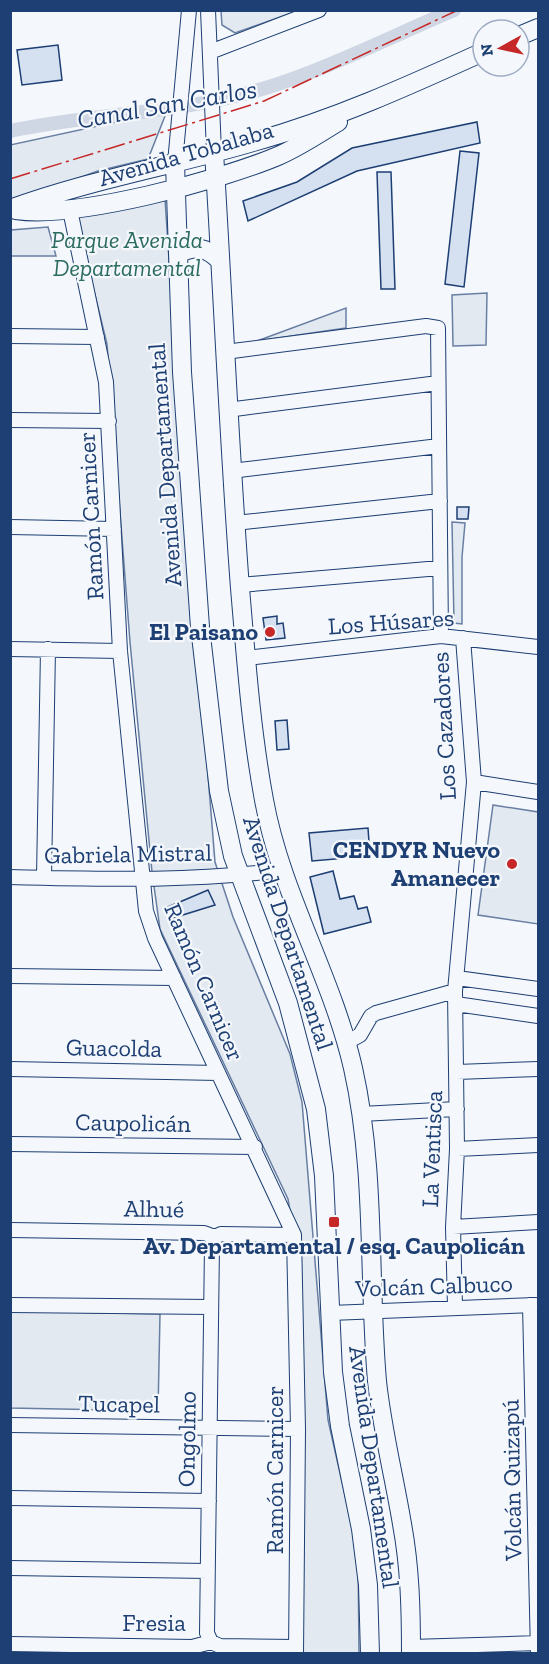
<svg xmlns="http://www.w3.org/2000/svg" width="549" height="1664" font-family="'Zilla Slab',serif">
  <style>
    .green { fill: #e3e9f0; stroke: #687fa3; stroke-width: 1.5 }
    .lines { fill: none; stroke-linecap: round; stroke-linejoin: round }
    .canal { stroke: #cfd7e4; stroke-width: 14 }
    .building { fill: #d5e0f0; stroke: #1d3f73; stroke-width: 1.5 }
    .minor-casing { stroke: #1d3f73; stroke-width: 16 }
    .major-casing { stroke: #1d3f73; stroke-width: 20 }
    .minor { stroke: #f4f7fb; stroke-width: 14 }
    .major { stroke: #f4f7fb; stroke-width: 18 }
    .power { stroke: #c62828; stroke-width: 1.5; stroke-dasharray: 21 4.5 3 4.5; stroke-linecap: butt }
    .poi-dot { fill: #c62828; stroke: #f4f7fb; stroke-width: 2 }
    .labels { text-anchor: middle; stroke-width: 4.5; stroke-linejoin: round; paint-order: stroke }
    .street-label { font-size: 24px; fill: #1d3f73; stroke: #f4f7fb }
    .park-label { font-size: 24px; font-style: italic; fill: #2c6c60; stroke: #f4f7fb }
    .poi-label { font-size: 24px; font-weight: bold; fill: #1d3f73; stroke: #f4f7fb; text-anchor: end }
    .water-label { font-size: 26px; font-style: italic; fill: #1d3f73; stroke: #f4f7fb }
  </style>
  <rect width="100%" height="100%" fill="#f4f7fb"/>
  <path class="green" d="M221,11v-1l76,1 -62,22 -13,-8z
    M167,111l-19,48 -50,12 -87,31 -1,-57z
    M165,199l16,242 34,421 18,55 57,137 12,48 26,318 30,133 1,100h-58v-378l-13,-76 -128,-270 -8,-57 -22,-230 -23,-298 -31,-127z
    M48,227l8,29h-45v-26z
    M487,293l-1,52 -33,1 -1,-51z
    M346,308v20l-89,13z
    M452,522l13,1 -3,34v67l-8,-1z
    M493,805l45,7v112l-60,-9z
    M11,1311l149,3 -2,97 -147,-3z"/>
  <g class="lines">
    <path class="canal" d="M10,131c74,-16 149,-17 222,-34 72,-16 153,-58 222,-87"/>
  </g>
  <path class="building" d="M58,45l4,35 -40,5 -5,-35z
    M477,122l3,21 -123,28 -109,50 -5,-20 54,-19 55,-34z
    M460,151l19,2 -15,134 -19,-3z
    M377,172h14l4,117h-14z
    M457,507h12l-1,12h-11z
    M277,616v8l6,-1 2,15 -19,2 -3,-22z
    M287,720l2,29 -12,1 -2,-29z
    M368,828l2,28 -58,5 -3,-28z
    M333,871l7,28 14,-3 4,13 9,-2 4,15 -47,12 -14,-57z
    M208,890l7,15 -42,13 -5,-11z"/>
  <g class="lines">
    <defs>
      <path id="minor" d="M208,10l6,142
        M210,52l109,-42
        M175,163l14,-153
        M70,210l36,172 14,269 26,260 9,27 139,297 4,194 -2,225
        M10,336l87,1
        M225,352l201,-26 12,2 3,308
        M227,410l211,-27
        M10,420l99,1
        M231,471l208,-25
        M235,523l205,-22
        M10,527l104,2
        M240,585l200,-17
        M10,649l110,2
        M246,658l195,-22 97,11
        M474,782l64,10
        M10,877c91,2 182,5 272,-7
        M44,878l4,-229
        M10,976l164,2
        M457,978l81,11
        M456,1004l82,12
        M347,1042l13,-7 11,-19 5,-3 79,-22
        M10,1069l208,4
        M457,1072l81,-3
        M361,1114l96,-5
        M10,1144l245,3
        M457,1149l81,-4
        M453,1227l85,-5
        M10,1230l194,3 11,4 6,-3 73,1
        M10,1305l201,2
        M530,1305l8,349
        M455,1307l-2,-80 4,-78 -2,-158 19,-209 -11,-144
        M330,1313l206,-8
        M10,1425l288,4
        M10,1498l199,3
        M10,1568l198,3
        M211,1642l-4,-9 5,-388 3,-8
        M10,1644l182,3 19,-5 9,4 76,1
        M411,1647l127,-4"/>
      <path id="major" d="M519,36l19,-8
        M214,152c9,145 15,291 26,436 6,70 11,142 24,212 17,94 68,176 89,268 23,102 15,209 24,313 5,48 17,95 25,143 8,43 9,86 9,130
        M175,163l7,209 18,255 19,164 14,65 55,147 28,106 8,67 9,196 7,54 21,103 7,56 2,69
        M10,209c79,-29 162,-43 243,-67 80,-22 155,-56 230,-90
        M16,210c60,9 205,-30 262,-54 21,-9 40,-22 60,-34
        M178,254c17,-9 29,-7 42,7"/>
    </defs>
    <use href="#minor" class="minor-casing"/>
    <use href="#major" class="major-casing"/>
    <use href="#minor" class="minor"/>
    <use href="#major" class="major"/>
    <path class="power" d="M10,179l254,-78 194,-91"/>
  </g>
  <g class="poi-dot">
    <circle cx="270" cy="632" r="6"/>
    <circle cx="512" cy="864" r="6"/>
    <rect x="328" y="1216" width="12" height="12" rx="3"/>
  </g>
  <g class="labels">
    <g class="street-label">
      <text transform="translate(186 154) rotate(-16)" y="8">Avenida Tobalaba</text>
      <text transform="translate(165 465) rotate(-94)" y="8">Avenida Departamental</text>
      <text transform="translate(91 516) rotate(-93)" y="8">Ramón Carnicer</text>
      <text transform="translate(391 622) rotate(-4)" y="8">Los Húsares</text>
      <text transform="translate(444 726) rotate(-93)" y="8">Los Cazadores</text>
      <text transform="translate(128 854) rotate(-1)" y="8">Gabriela Mistral</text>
      <text transform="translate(288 933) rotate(72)" y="8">Avenida Departamental</text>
      <text transform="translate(204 982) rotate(67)" y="8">Ramón Carnicer</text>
      <text transform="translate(114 1048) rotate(1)" y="8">Guacolda</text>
      <text transform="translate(133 1123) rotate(1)" y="8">Caupolicán</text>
      <text transform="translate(432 1149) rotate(-88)" y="8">La Ventisca</text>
      <text transform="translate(154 1209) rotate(1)" y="8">Alhué</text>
      <text transform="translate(434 1286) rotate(-2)" y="8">Volcán Calbuco</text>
      <text transform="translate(119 1404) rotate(1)" y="8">Tucapel</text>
      <text transform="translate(187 1439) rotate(-89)" y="8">Ongolmo</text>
      <text transform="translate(374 1467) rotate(82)" y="8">Avenida Departamental</text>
      <text transform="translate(275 1470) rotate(-90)" y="8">Ramón Carnicer</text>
      <text transform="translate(512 1480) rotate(-91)" y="8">Volcán Quizapú</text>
      <text x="154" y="1631">Fresia</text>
    </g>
    <g class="park-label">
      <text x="127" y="248">Parque Avenida<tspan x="127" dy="28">Departamental</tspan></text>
    </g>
    <g class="poi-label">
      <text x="258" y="640">El Paisano</text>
      <text x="500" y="858">CENDYR Nuevo<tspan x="500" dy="28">Amanecer</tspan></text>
      <text x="334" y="1254" text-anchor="middle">Av. Departamental / esq. Caupolicán</text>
    </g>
    <g class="water-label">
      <text transform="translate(167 104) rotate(-10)" y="9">Canal San Carlos</text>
    </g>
  </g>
  <rect width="549" height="1664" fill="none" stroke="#1d3f73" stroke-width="24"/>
  <g transform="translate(501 48) rotate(262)"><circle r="28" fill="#f4f7fb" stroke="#9eadc5" stroke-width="1.5"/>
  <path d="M0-4.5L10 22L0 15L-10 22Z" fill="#c62828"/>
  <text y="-9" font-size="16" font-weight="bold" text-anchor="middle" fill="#1d3f73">N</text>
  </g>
</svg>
